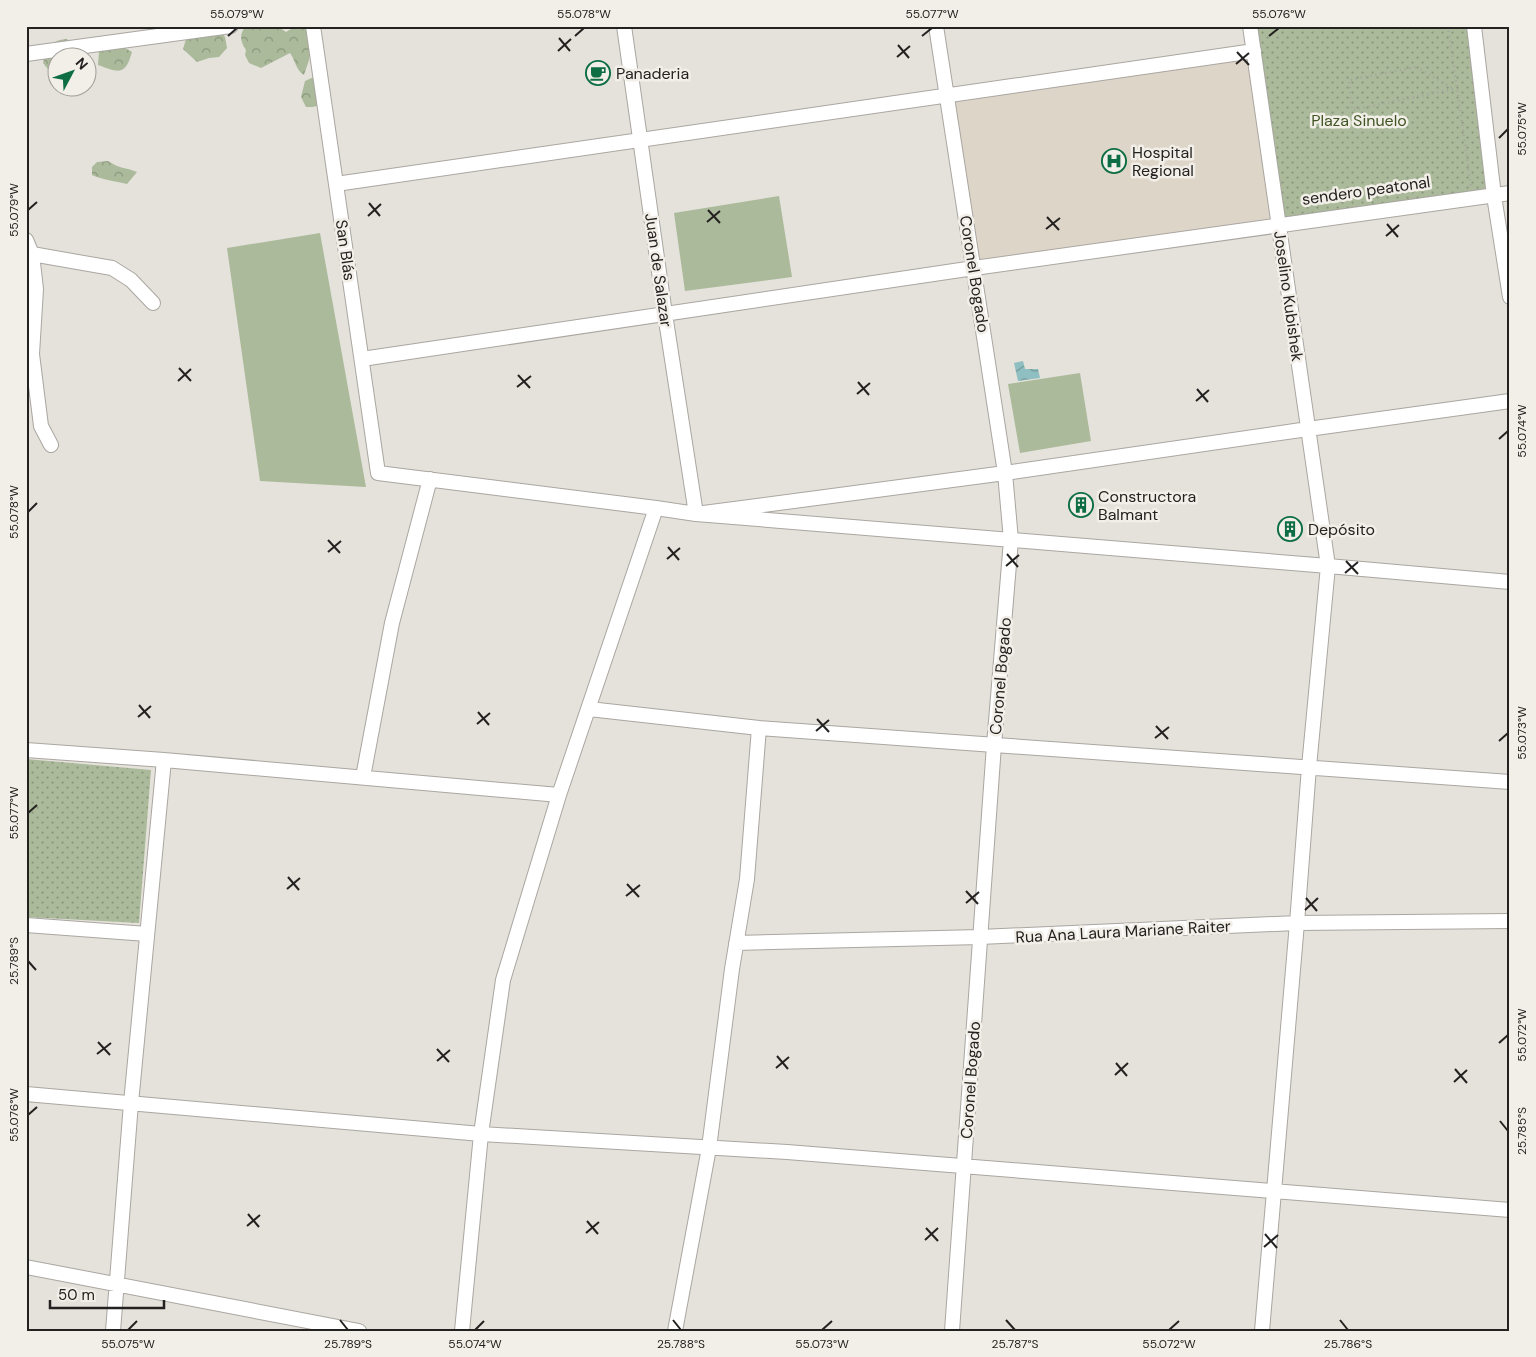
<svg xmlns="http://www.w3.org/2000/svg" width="1536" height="1357" font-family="'DM Sans',sans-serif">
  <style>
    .built { fill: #ded5c9 }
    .grass { fill: #aaba9a }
    .forest { fill: url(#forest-crowns) }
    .park { fill: url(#park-dots) }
    .water { fill: url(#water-waves) }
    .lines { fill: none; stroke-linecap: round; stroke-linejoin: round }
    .street-casing { stroke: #aaa6a1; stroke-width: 16 }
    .path { stroke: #a7a39f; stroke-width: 2.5; stroke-dasharray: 1 4; stroke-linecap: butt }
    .street { stroke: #fff; stroke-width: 14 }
    .ticks { fill: none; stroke: #242220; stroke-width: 2 }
    .labels { text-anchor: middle; stroke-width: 5; stroke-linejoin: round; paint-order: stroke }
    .poi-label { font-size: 16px; fill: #242220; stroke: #f2eee8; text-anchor: start }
    .park-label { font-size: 16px; fill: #3e5422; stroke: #f2eee8 }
    .street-label { font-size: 16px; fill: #242220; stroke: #f2eee8 }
    .neatline { fill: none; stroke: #242220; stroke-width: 2 }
    .ticks-label { font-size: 12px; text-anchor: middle; fill: #242220 }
  </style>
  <defs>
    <pattern id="forest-crowns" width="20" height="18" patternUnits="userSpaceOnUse" patternTransform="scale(1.25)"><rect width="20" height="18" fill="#aaba9a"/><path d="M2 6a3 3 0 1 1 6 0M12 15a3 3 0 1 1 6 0" fill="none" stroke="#8a977d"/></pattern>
    <pattern id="park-dots" width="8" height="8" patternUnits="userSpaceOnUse" patternTransform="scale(1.25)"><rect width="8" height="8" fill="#aaba9a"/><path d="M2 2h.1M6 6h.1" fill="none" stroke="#8a977d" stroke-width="1.8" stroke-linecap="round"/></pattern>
    <pattern id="water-waves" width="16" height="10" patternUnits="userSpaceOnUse" patternTransform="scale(1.25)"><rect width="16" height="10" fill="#8fbfc1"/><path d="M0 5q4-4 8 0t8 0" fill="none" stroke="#759b9c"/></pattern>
  </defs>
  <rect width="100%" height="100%" fill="#e5e1db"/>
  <path class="built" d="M1254,51l25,175 -305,42 -26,-172z"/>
  <path class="grass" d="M779,196l13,81 -107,14 -11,-78z
    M320,233l46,254 -106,-6 -33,-233z
    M1080,373l11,68 -71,12 -12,-69z"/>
  <path class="forest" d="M217,26l8,11 2,11 -8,9 -10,1 -12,4 -14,-13 4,-13z
    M246,26h31l9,6 10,-6h12l5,8 -4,26 -5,15c-9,-6 -8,-14 -14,-22l-29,15 -12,-5 -4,-8 1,-5c-6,-9 -7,-16 0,-24z
    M67,39l7,8 2,7 -4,3 -14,1 -1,14 -6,1 -8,-10c4,-15 8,-23 24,-24z
    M115,42l17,10c-7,25 -14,20 -34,13l1,-13z
    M316,76l5,28 -8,3h-7l-5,-10 4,-16z
    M108,161c12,8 17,6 29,11l-10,12c-12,-3 -24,-4 -35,-9v-8l5,-5z"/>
  <path class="park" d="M1250,26h224l20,170 -215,30z
    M26,759l125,11 -12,153 -113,-6z"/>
  <path class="water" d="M1023,361l2,8h13l2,9 -22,3 -4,-18z"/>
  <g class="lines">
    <defs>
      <path id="street" d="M313,26l65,447 278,35 40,6 632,52 182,16
        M624,26l41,288 31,200 309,-41 303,-44 202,-28
        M936,26l69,447 6,67 -17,205 -42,586
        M1250,26l78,540 -19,201 -12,156 -35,408
        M1474,26l20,170 16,101
        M26,54l205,-28
        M336,184l918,-133
        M26,240l6,14 80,14 19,12 22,23
        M32,254l4,35 -4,65 9,72 10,19
        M362,359l612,-91 536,-75
        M589,709l170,19 751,54
        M26,750l138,10 395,35
        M363,777l29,-154 38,-144
        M26,925l121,9
        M736,943l244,-6 317,-14 213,-2
        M26,1094l455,40 306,18 723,58
        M26,1267l333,64
        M113,1331l18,-228 33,-343
        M462,1331l19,-197 22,-154 56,-185 97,-287
        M675,1331l34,-183 23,-179 15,-90 12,-151"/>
    </defs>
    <use href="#street" class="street-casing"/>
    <path class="path" d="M1448,26l23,160
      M1416,67l38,22 -102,21 -3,-30z"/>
    <use href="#street" class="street"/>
  </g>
  <path class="ticks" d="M228,36l9,-8M575,36l9,-8M922,36l10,-8M1269,36l10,-8M559,38l11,13M898,45l11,13M558,51l13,-12M1237,52l12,13M897,57l13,-11M1236,64l13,-11M1499,138l9,-9M369,203l11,13M28,210l9,-8M708,210l12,13M368,216l13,-12M1047,217l12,13M707,222l13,-11M1387,224l11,13M1046,229l14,-11M1386,236l13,-11M179,368l12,13M518,375l12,13M178,381l13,-12M858,382l11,13M517,387l14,-11M1197,389l11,13M857,394l13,-11M1196,401l13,-11M1499,439l9,-8M28,512l9,-9M328,540l12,13M668,547l11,13M328,552l13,-11M1007,554l11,13M667,559l13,-11M1346,561l12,13M1006,566l13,-11M1345,573l13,-11M139,705l11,13M478,712l11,13M138,717l13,-11M817,719l12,13M477,724l13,-11M1156,726l12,13M816,731l13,-11M1155,738l14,-11M1499,741l9,-8M28,813l9,-8M288,877l11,13M627,884l12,13M287,889l13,-11M966,891l12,13M626,896l14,-11M1306,898l11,13M966,903l13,-11M1305,910l13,-12M28,961l8,9M98,1042l12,13M1499,1043l9,-8M437,1049l12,13M97,1054l14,-11M777,1056l11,13M437,1061l13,-11M1116,1063l11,13M776,1068l13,-11M1455,1069l12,14M1115,1075l13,-12M1454,1082l13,-12M28,1115l9,-8M1500,1121l8,10M248,1214l11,13M587,1221l11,13M247,1226l13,-11M926,1228l12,13M586,1233l13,-11M1265,1234l12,14M925,1240l13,-12M1264,1247l14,-12M340,1320l8,10M673,1320l8,10M1006,1320l9,10M1340,1320l8,10M128,1330l9,-9M475,1330l9,-9M822,1330l10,-9M1169,1330l10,-9"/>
  <defs>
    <symbol id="cafe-ring" viewBox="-11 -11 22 22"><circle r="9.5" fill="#f2eee8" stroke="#0d6e43" stroke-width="1.5"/><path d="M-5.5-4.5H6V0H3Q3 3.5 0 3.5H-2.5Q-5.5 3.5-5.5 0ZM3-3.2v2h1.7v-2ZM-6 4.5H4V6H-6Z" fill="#0d6e43"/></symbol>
    <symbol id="hospital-ring" viewBox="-11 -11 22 22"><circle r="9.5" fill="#f2eee8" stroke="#0d6e43" stroke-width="1.5"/><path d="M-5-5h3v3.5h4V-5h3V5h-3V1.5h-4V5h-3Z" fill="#0d6e43"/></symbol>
    <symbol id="building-ring" viewBox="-11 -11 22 22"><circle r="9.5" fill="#f2eee8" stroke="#0d6e43" stroke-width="1.5"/><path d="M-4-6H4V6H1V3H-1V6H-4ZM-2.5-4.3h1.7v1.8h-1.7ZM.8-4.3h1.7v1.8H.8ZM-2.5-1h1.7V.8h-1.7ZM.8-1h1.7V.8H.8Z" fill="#0d6e43"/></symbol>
  </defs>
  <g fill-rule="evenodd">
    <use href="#cafe-ring" x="584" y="59" width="28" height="28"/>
    <use href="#hospital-ring" x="1100" y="147" width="28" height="28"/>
    <use href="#building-ring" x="1067" y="491" width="28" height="28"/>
    <use href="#building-ring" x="1276" y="515" width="28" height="28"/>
  </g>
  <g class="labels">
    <g class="poi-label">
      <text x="616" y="79">Panaderia</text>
      <text x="1132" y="158">Hospital<tspan x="1132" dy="18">Regional</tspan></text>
      <text x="1098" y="502">Constructora<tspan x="1098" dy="18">Balmant</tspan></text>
      <text x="1308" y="535">Depósito</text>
    </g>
    <g class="park-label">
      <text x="1359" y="126">Plaza Sinuelo</text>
    </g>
    <g class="street-label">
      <text transform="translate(1366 190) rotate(-8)" y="6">sendero peatonal</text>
      <text transform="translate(346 250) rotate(82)" y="6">San Blás</text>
      <text transform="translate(659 270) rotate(82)" y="6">Juan de Salazar</text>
      <text transform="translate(975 274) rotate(81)" y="6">Coronel Bogado</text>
      <text transform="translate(1289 296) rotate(82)" y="6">Joselino Kubishek</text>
      <text transform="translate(1000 676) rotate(-85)" y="6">Coronel Bogado</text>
      <text transform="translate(1123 931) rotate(-3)" y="6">Rua Ana Laura Mariane Raiter</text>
      <text transform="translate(970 1080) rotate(-86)" y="6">Coronel Bogado</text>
    </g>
  </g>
  <rect width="1536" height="1357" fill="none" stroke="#f2eee8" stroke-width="55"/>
  <g transform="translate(72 72) rotate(49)"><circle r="24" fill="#f2eee8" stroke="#a09c98"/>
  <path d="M0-4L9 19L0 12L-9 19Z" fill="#0d6e43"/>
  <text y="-8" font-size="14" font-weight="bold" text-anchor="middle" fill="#242220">N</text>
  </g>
  <path d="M50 1300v8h114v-8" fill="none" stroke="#242220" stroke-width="2.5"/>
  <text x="58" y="1300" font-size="15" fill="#242220" stroke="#f2eee8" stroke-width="4" paint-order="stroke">50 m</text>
  <rect x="28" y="28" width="1480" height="1302" class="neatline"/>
  <g class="ticks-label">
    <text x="237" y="18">55.079°W</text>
    <text x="584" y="18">55.078°W</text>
    <text x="932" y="18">55.077°W</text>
    <text x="1279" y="18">55.076°W</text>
    <text transform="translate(1522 129) rotate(-90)" y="4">55.075°W</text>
    <text transform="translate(14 210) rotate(-90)" y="4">55.079°W</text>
    <text transform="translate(1522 431) rotate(-90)" y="4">55.074°W</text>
    <text transform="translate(14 512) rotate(-90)" y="4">55.078°W</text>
    <text transform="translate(1522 733) rotate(-90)" y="4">55.073°W</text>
    <text transform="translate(14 813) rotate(-90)" y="4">55.077°W</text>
    <text transform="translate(14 961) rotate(-90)" y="4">25.789°S</text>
    <text transform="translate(1522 1035) rotate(-90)" y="4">55.072°W</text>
    <text transform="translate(14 1115) rotate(-90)" y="4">55.076°W</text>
    <text transform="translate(1522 1131) rotate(-90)" y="4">25.785°S</text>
    <text x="128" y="1348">55.075°W</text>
    <text x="348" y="1348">25.789°S</text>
    <text x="475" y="1348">55.074°W</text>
    <text x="681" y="1348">25.788°S</text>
    <text x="822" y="1348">55.073°W</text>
    <text x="1015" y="1348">25.787°S</text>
    <text x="1169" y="1348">55.072°W</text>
    <text x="1348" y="1348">25.786°S</text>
  </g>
</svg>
